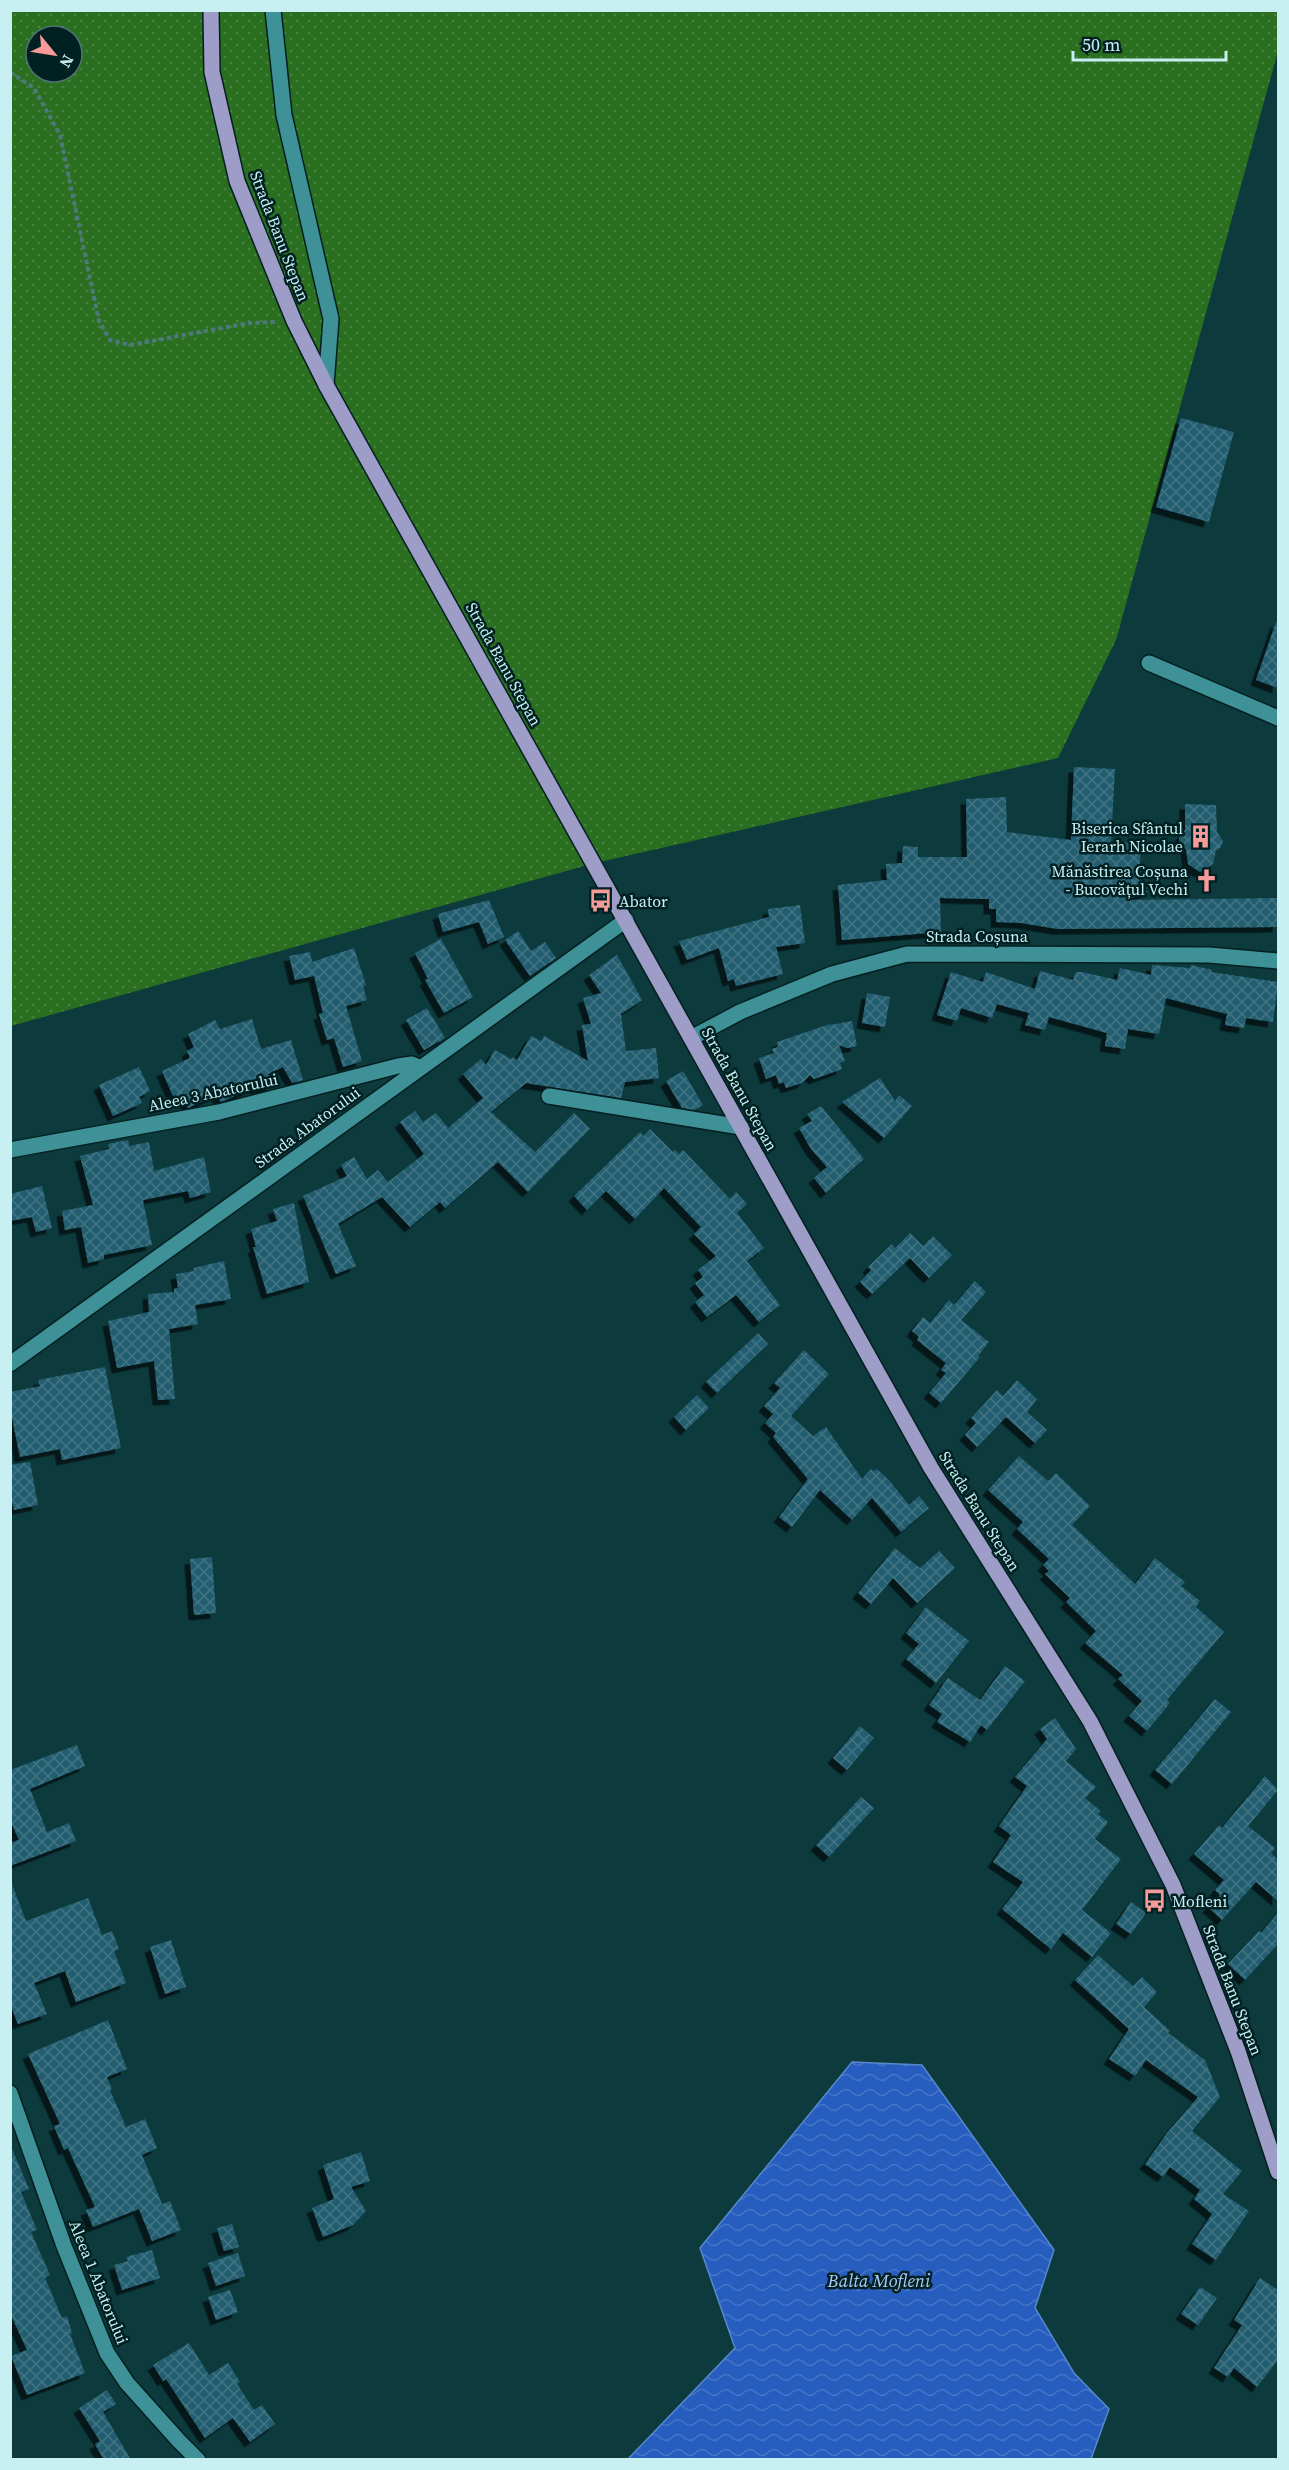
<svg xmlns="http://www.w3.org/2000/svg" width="1289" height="2470" font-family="'Source Serif 4',serif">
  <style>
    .green { fill: url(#green-dots); fill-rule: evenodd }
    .water { fill: url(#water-waves); stroke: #5789cd; stroke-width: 1.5 }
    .building { fill: url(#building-cross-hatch); filter: url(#shadow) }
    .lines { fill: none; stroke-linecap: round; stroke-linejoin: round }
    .minor-casing { stroke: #051f21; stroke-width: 18 }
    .major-casing { stroke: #051f21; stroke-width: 18 }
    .path { stroke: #4d797c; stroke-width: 4; stroke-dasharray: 4.5 3; stroke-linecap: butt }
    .minor { stroke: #3e9196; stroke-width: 15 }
    .major { stroke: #9d9dc7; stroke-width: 15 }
    .labels { text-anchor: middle; stroke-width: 5; stroke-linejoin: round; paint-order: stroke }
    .street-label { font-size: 16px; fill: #c8eff1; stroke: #002022 }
    .poi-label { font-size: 16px; fill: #c8eff1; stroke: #002022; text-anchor: end }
    .water-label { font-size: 18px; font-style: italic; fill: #acc9fb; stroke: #002022 }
  </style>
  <defs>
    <pattern id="green-dots" width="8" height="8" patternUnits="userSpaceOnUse" patternTransform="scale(1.5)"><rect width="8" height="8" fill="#2a6e1f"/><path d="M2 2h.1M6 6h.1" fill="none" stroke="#478340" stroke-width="1.8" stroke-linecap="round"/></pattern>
    <pattern id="water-waves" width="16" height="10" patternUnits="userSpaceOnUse" patternTransform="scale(1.5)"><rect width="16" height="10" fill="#275dbe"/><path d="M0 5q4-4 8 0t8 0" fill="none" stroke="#4575c7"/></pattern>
    <pattern id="building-cross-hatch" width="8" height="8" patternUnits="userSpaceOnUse" patternTransform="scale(1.5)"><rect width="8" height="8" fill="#245d6f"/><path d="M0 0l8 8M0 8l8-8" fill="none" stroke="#427584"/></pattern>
    <filter id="shadow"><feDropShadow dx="-5.5" dy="5.5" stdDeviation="0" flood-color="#0009"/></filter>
  </defs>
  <rect width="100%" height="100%" fill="#0c3a3d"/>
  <path class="green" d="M11,11h1267v40l-162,589 -58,118 -463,105 -584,163zM36,36h36v36h-36z"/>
  <path class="water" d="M852,2062l70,3 132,185 -19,58 39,65 35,36 -18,50h-463l107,-111 -35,-100z"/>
  <path class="building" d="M1181,418l53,14 -25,90 -53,-15z
    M1276,622h2v66l-22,-8z
    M1074,767l41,2 -4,74 30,-1 -2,43 9,7 -21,8 151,-2v29l-220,2 -37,-6 -25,-1v-13h-7v-10l-49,-1 1,34 -99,8 -4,-55 49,-5 -1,-16 16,-1 1,-17 15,1v10h49l-1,-58 40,-2 1,35 64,8z
    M1185,804l31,1 1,27 6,9 -2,6 -5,4 -3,13 -13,8 -12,-8 -2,-15 -6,-4 -1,-7 6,-8z
    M489,900l15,37 -16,7 -9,-22 -36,10 -5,-18z
    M800,905l5,38 -29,4 7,27 -47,12 -2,-7 -6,2 -9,-33 -32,12 -8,-19 90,-24 -1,-8z
    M518,931l13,20 14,-9 11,16 -26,18 -25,-36z
    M441,939l32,58 -29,16 -19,-33 3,-1 -13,-26z
    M354,948l12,37 -3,1 4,14 -21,6 16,55 -19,6 -9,-29 -7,2 -8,-26 4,-1 -9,-37 -19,4 -6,-24 21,-4 2,10z
    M617,955l25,45 -21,14 5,37 30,-3 3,30 -34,4 -4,16 -95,-15 -35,29 44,40 39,-39 16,16 -62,63 -30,-30 -53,46 -5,-6 -30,25 -28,-30 -44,27 18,42 -20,8 -33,-78 44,-20 -6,-11 13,-8 13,22 11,-9 10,12 36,-28 -24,-32 15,-11 8,11 13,-9 12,15 35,-30 -20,-24 18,-15 5,6 9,-15 16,9 1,-2 5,3 14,-24 10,5 3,-5 44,25 -6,-36 9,-1 -8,-26 18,-5 -12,-18z
    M1152,965l38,3 1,-3 21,5 -1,2 67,10 -5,40 -27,-4 -2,10 -19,-3 2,-11 -61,-16 -7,36 -31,-5 -3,20 -20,-3 2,-13 -58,-16 -4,13 -20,-5 4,-12 -32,-9 -5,14 -31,-10 -4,13 -20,-6 14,-43 32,10 3,-10 49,17 5,-18 33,9 3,-8h6l35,8 3,-12 31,7z
    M867,993l23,4 -5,30 -23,-4z
    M427,1008l18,30 -21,12 -18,-30z
    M252,1019l9,30 30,-9 12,40 -11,3 -9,-16 -15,7 5,12 -17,5 -1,-4 -34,15 -5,-7 -28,13 -4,-10 -5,3 -3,-6 -3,1 -11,-25 28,-13 -3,-7 7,-4 -6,-13 27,-14 5,9z
    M852,1021l5,25 -10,2 -8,-3 6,16 -5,2 2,6 -28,10 -4,-4 -8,8 -16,5 -2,-6 -5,2 -3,-9 -10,4 -7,-21 15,-5 -2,-4 6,-2 -1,-5 53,-18 1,1z
    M139,1067l11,24 -11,6 3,6 -29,13 -14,-31z
    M683,1071l20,34 -8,5 -13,-2 -16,-27z
    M880,1078l15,23 4,-6 13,11 -28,32 -42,-36z
    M821,1106l43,53 -38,34 -12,-15 13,-11 -16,-18 -12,-21 13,-7 -5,-7z
    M650,1129l23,23 2,-2 4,4 4,-4 47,49 6,-7 11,12 -10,9 27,35 -17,13 33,44 -21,17 -23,-27 -29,22 -12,-15 9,-7 -9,-12 8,-6 -5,-7 18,-14 -22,-22 7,-7 -37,-39 -29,31 -29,-28 -19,19 -13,-14 66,-64 3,4z
    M128,1140l1,6 20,-4 5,29 50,-14 7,35 -21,6 -2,-7 -45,9 9,45 -48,10v4l-16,4 -7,-36 -16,3 -3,-19 31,-6 -13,-49 29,-7 -1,-5z
    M42,1186l10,42 -16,4 -4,-15 -22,4v-27z
    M294,1203l15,79 -42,12 -14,-47h3l-5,-18 26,-8 -4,-12z
    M910,1233l13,13 10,-10 19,19 -23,23 -19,-20 -38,36 -12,-12 11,-12 -3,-3 24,-23 3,4z
    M224,1261l7,38 -36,6 3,19 -29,5 6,70 -17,1 -4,-39 -37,7 -9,-47 41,-9 -1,-18 26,-2v-3l4,-1 -2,-14 18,-3 -1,-3z
    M975,1281l11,11 -25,28 28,22 -11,14 2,1 -39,46 -12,-10 17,-20 -5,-3 5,-7 -29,-23 2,-3 -7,-6 11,-14 7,6 19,-23 5,5z
    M758,1333l10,11 -51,49 -11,-11z
    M804,1350l25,24 -38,42 22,20 13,-9 36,52 9,-10 3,2 3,-2 12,11 20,25 10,-9 10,12 -28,24 -29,-34 -20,22 -32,-30 -28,37 -13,-10 29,-38 -35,-42 3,-4 -11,-10 8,-9 -9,-8 16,-18 -6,-5z
    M105,1367l16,81 -59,12 -2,-11 -40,8 -10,-49v-16l30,-6 -2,-6z
    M1017,1380l20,19 -10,13 20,18 -12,13 -29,-26 -29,30 -12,-12 11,-12 -5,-5 26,-28 6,6z
    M697,1395l12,13 -23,22 -12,-13z
    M1019,1456l29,25 8,-8 34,33 -18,19 63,59 20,-26 30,24 -4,4 19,15 -4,6 28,25 -57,68 3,3 -23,28 -18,-15 13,-15 -24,-22 5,-4 -38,-32 11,-12 -30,-29 4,-4 -25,-24 4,-3 -6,-6 6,-6 -32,-30 6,-7 -35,-32z
    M30,1462l8,43 -24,5 -4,-16v-29z
    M895,1548l25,20 19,-17 16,17 -38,35 -24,-25 -22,26 -13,-11z
    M212,1557l4,56 -22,2 -4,-56z
    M926,1607l43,34 -33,42 -30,-24 13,-15 -13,-11z
    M1005,1666l20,15 -38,49 -6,-5 -11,17 -33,-20 5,-8 -13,-9 19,-27 32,22z
    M1215,1699l16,13 -59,72 -17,-14z
    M1055,1718l21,31 -10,12 30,26 -11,11 16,13 -3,3 10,8 -13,17 26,20 -39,51 29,23 -19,24 -29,-24 -12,16 -49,-40 21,-27 -30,-20 18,-27 -12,-9 28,-40 -12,-9 32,-38 -7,-10z
    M860,1726l14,12 -27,32 -14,-12z
    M77,1745l8,21 -55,23 17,43 22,-9 7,18 -66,25v-23l9,-3 -9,-20v-50z
    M1265,1776l13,14 -30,36 27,22 -4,5 7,7v41l-22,-19 -34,38 -14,-13 12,-12 -5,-5 9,-10 -30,-26 25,-29 3,3z
    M861,1797l13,11 -45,49 -13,-12z
    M10,1884h2l14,37 62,-23 14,37 10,-4 7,18 -5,2 12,32 -50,19 -11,-31 -31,12 13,31 -29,10 -8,-20z
    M1131,1902l15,11 -15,21 -15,-10z
    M1278,1913v31l-33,36 -17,-16 31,-33 2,2z
    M171,1940l15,47 -21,7 -15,-47z
    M1098,1955l35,31 9,-9 15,15 -13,15 26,24 -2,2 37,27 15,37 -28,34 50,40 -19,23 26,17 -33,49 -24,-16 20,-30 -18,-15 6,-9 -30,-23 -7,10 -18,-13 22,-31 31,-36 -52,-37 -11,16 -26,-17 20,-30 -54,-49z
    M108,2020l19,49 -20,8 5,12 -2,1 16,37 19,-8 12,29 -15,7 20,49 8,-3 11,29 -29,11 -13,-32 -46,18 -7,-17 9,-3 -27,-59 -4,2 -10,-24 6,-2 -32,-70z
    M10,2144l19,45 -8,3 16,38 -6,2 19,43 -5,3 17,40 5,-2 5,17 -2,1 15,39 -58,22 -16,-39 16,-6 -17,-37z
    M361,2152l9,29 -19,6 15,24 -13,14 -30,12 -11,-29 22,-9 -11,-34z
    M232,2224l7,23 -15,4 -7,-23z
    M152,2250l8,28 -38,12 -8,-25 14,-4 -2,-4z
    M238,2253l7,23 -29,10 -8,-23z
    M1260,2278l18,12v70l-21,27 -23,-19 -6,9 -14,-9 28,-43 -8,-5z
    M1200,2287l17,11 -19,27 -17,-11z
    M230,2290l8,22 -22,8 -8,-23z
    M189,2343l20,32 19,-12 12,19 -3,2 17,26 8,-5 13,19 -25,18 -17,-24 -28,20 -39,-59 -3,2 -10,-16z
    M107,2390l9,14 -13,8 28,48h-27l-9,-16 5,-3 -21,-33z"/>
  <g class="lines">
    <defs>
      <path id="minor" d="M273,10l11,105 47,204 -5,66
        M1149,663l129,55
        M691,1038l49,-26 92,-38 75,-20 302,1 69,6
        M549,1096l192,31
        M10,1150l209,-38 179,-46 14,-2 9,4
        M10,1364l616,-444
        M10,2093l54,153 43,107 20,30 52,58 19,19"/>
      <path id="major" d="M211,10l1,62 25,109 57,140 32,64 605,1083 159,253 83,164 65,166 40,121"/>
    </defs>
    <use href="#minor" class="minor-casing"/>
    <use href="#major" class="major-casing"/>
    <path class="path" d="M10,72l24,16 26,47 39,186 11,19 20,5 119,-22 29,-1"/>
    <use href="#minor" class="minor"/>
    <use href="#major" class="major"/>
  </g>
  <defs>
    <symbol id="building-bare" viewBox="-9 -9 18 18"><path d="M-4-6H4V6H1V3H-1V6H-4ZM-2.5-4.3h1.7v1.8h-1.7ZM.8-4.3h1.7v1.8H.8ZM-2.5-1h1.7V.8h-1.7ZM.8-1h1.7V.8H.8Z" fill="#f59b99" stroke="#002022" stroke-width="2.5" paint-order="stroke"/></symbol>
    <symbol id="church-bare" viewBox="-9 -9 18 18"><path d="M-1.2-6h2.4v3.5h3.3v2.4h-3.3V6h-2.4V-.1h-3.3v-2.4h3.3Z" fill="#f59b99" stroke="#002022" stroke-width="2.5" paint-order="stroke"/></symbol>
    <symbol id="bus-bare" viewBox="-9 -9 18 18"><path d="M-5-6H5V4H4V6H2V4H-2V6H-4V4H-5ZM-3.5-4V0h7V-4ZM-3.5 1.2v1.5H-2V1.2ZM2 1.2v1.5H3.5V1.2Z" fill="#f59b99" stroke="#002022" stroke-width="2.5" paint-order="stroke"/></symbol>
  </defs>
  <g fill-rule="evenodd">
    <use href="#building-bare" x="1184" y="820" width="33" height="33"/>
    <use href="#church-bare" x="1190" y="864" width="33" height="33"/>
    <use href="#bus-bare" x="584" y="884" width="33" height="33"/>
    <use href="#bus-bare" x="1138" y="1884" width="33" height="33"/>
  </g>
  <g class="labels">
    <g class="street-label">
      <text transform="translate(280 236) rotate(69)" y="6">Strada Banu Stepan</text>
      <text transform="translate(504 664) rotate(61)" y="6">Strada Banu Stepan</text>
      <text x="977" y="942">Strada Coșuna</text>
      <text transform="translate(740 1089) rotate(61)" y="6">Strada Banu Stepan</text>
      <text transform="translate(213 1092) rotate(-12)" y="6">Aleea 3 Abatorului</text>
      <text transform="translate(307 1127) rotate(-36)" y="6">Strada Abatorului</text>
      <text transform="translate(980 1511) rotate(58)" y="6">Strada Banu Stepan</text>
      <text transform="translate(1233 1990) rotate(69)" y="6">Strada Banu Stepan</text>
      <text transform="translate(99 2282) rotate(68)" y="6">Aleea 1 Abatorului</text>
    </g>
    <g class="poi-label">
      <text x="1183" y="834">Biserica Sfântul<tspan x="1183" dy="18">Ierarh Nicolae</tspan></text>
      <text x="1188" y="877">Mănăstirea Coșuna<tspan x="1188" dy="18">- Bucovățul Vechi</tspan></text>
      <text x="619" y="907" text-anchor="start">Abator</text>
      <text x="1172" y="1907" text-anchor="start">Mofleni</text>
    </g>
    <g class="water-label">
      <text x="879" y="2287">Balta Mofleni</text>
    </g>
  </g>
  <rect width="1289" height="2470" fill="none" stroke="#c8eff1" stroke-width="24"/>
  <g transform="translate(54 54) rotate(120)"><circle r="28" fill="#002022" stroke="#507375" stroke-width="1.5"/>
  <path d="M0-4.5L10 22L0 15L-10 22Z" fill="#f59b99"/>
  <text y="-9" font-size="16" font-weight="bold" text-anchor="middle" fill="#c8eff1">N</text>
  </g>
  <path d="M1073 51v9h153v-9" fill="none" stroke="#c8eff1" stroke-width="3"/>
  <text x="1082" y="51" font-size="18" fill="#c8eff1" stroke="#002022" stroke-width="4.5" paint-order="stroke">50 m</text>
</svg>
